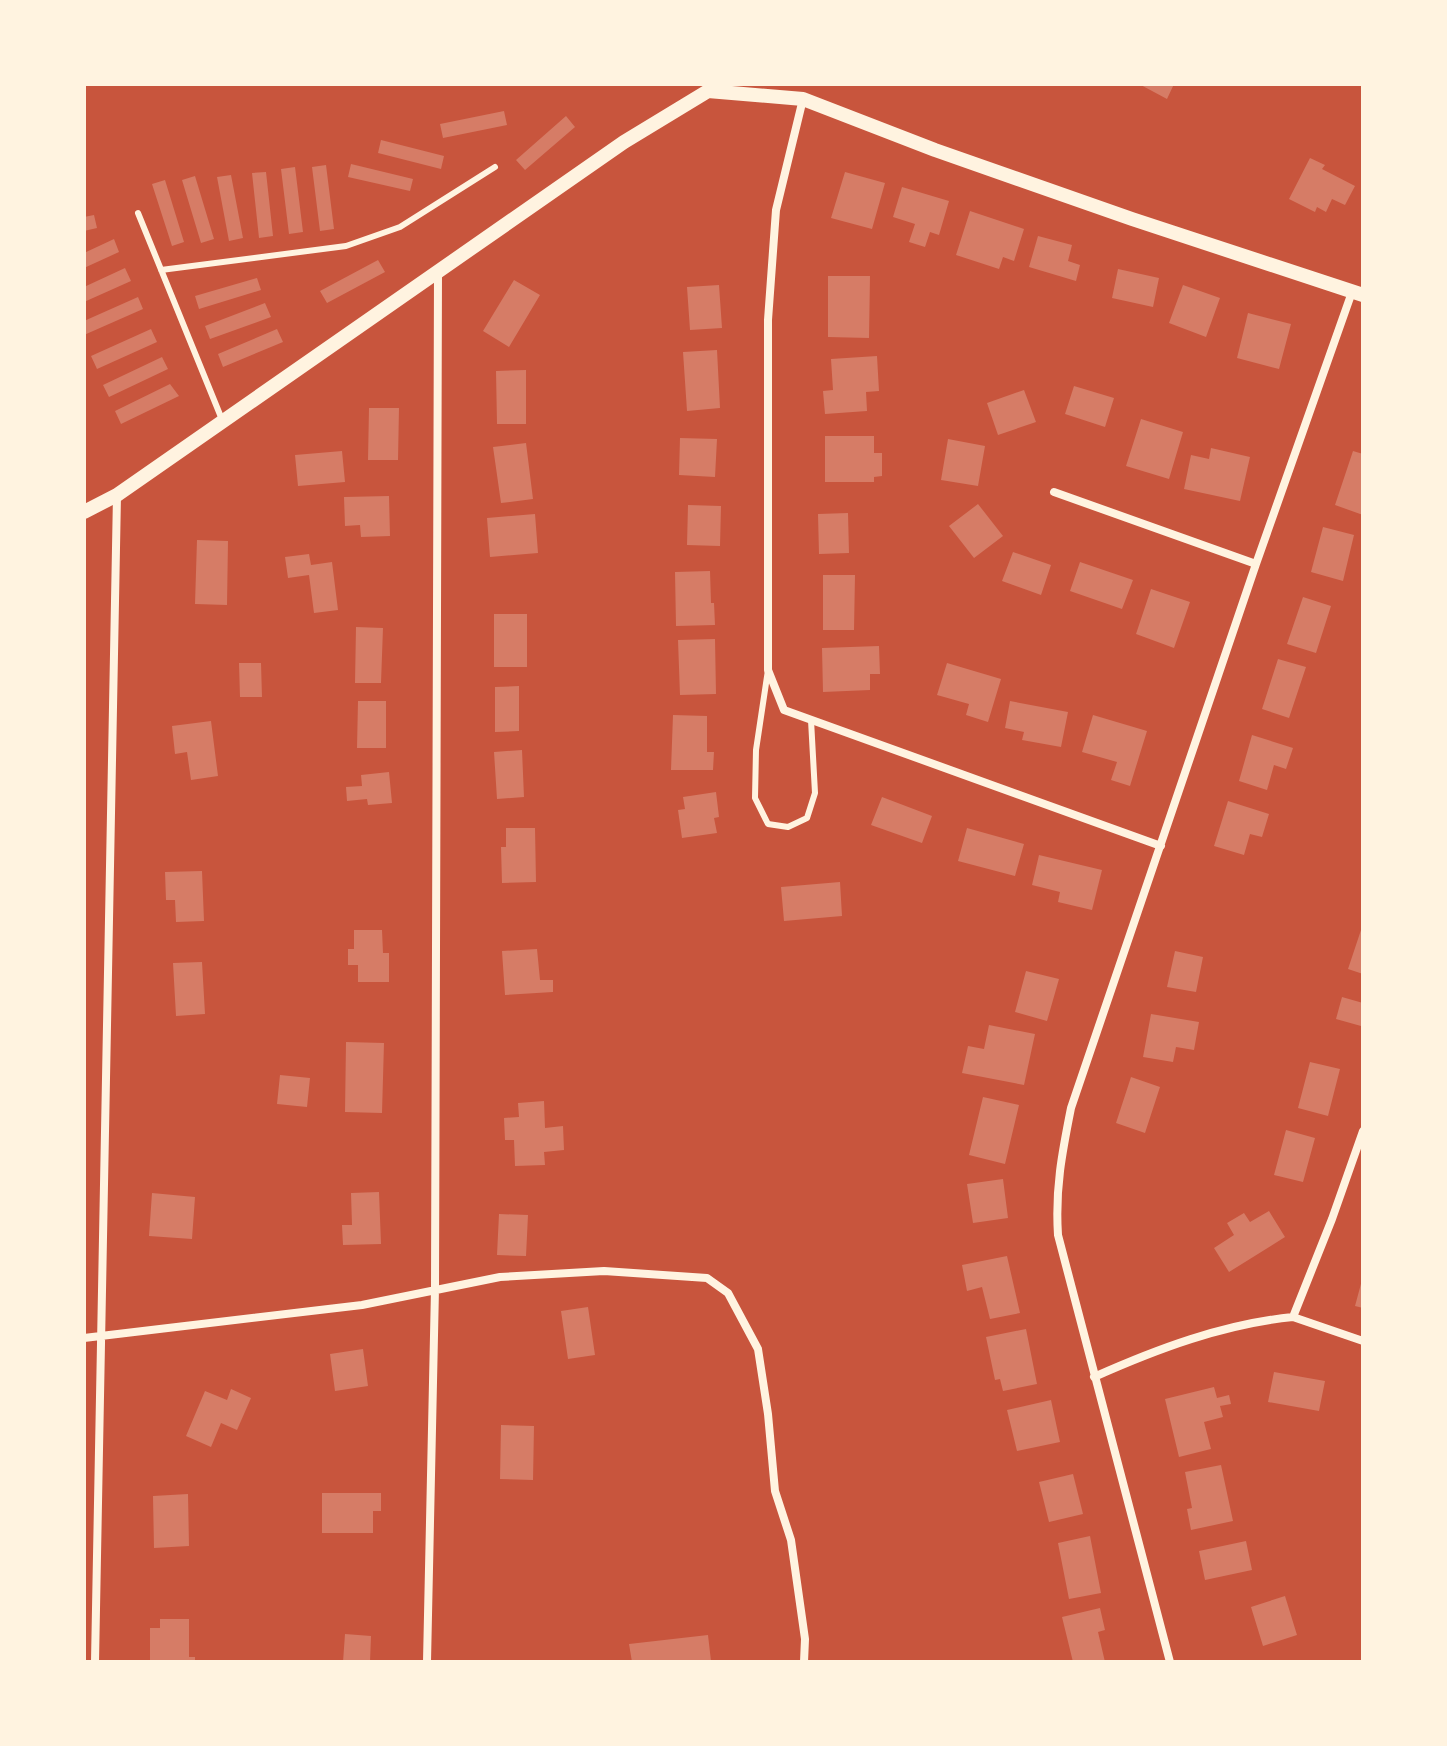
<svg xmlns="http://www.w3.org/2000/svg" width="1447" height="1746" font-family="'Golos Text',sans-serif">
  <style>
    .building { fill: #d67c66 }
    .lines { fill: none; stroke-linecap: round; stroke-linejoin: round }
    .service { stroke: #fff3e0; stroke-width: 6 }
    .minor { stroke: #fff3e0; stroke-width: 8 }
    .tertiary { stroke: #fff3e0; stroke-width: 14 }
  </style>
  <rect width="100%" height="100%" fill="#c8553d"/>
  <path class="building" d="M1139,84h35l-7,15z
    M504,111l3,14 -64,13 -3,-14z
    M566,116l9,11 -50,43 -9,-10z
    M381,140l63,16 -3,13 -63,-16z
    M1310,158l15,7 -3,4 33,17 -10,19 -13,-6 -6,13 -9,-5 -2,5 -26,-13z
    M351,164l62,15 -3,12 -62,-14z
    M326,165l8,64 -14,2 -8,-64z
    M295,167l8,65 -14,2 -8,-65z
    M266,172l7,64 -14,2 -7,-65z
    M845,172l40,11 -13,46 -41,-11z
    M231,175l12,63 -14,3 -12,-64z
    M195,176l19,63 -13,4 -19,-63z
    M165,180l19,62 -12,4 -20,-62z
    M902,187l47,14 -10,34 -9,-3 -5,15 -16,-5 6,-18 -22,-7z
    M970,211l54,18 -10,32 -11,-4 -4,12 -43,-14z
    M94,215l3,13 -13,3v-14z
    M1038,236l34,9 -4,16 12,4 -4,16 -47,-14z
    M114,239l5,13 -35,16v-15z
    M378,260l7,12 -58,31 -7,-12z
    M125,268l6,13 -47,21v-15z
    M1118,269l41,9 -6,29 -41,-9z
    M828,276h42l-1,62 -41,-1z
    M257,278l4,12 -62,19 -4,-13z
    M514,280l26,15 -31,52 -26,-16z
    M719,285l3,43 -32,2 -3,-43z
    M1183,285l37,13 -14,39 -37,-14z
    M138,297l5,12 -59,26v-14z
    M265,303l6,14 -61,22 -5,-13z
    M1248,313l43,11 -12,45 -42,-11z
    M151,329l6,13 -60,27 -6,-13z
    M277,329l6,13 -60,25 -5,-13z
    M717,350l3,58 -33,3 -4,-59z
    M877,356l2,35 -13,1 1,19 -42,3 -2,-23 10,-1 -2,-31z
    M162,357l6,12 -59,28 -6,-12z
    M526,370v54h-29l-1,-53z
    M170,384l9,12 -58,28 -6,-13z
    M1074,386l40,12 -9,29 -40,-13z
    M1024,390l12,32 -38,13 -11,-32z
    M369,408h30l-1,52h-30z
    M1141,419l42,13 -14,47 -43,-13z
    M825,436h49v17h8v23l-8,1v5h-49z
    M680,438l37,1 -2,38 -36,-2z
    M948,439l37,7 -7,40 -37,-6z
    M526,443l7,56 -32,4 -8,-56z
    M1211,448l39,9 -10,44 -56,-12 7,-34 18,4z
    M342,451l3,31 -47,4 -3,-31z
    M1353,451l10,3v61l-28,-10z
    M389,496l1,40 -29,1 -1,-12 -15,1 -1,-29z
    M978,504l25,32 -29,22 -25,-32z
    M688,505l33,1 -1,40 -33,-1z
    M848,513l1,40 -30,1 -1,-40z
    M535,514l3,39 -48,4 -3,-39z
    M1323,527l31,8 -11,46 -32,-9z
    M197,540l31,1 -1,64 -32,-1z
    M1013,552l38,13 -10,30 -39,-14z
    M309,554l2,11 21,-3 6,48 -24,3 -5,-38 -21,3 -3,-21z
    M1080,562l53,18 -11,29 -52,-18z
    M710,571l1,32h3l1,22 -39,1 -1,-54z
    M823,575h32l-1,55h-31z
    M1151,589l39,13 -16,46 -38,-14z
    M1303,597l28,9 -15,47 -29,-9z
    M494,614h33v53h-33z
    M356,627l27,1 -2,55h-26z
    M715,639l1,55 -36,1 -2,-55z
    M879,646l1,28h-10v16l-47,2 -1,-44z
    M1278,659l28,8 -17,51 -27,-9z
    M239,663h22l1,34h-22z
    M947,663l54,16 -13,43 -22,-7 3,-11 -32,-9z
    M519,686v45l-24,1v-45z
    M358,701h28v47h-29z
    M1010,701l58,11 -7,35 -39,-7 2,-8 -19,-4z
    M673,715l34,1v36h7l-1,18h-42z
    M1093,715l54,16 -17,55 -19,-6 6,-18 -35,-10z
    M211,721l7,55 -27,4 -4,-28 -12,2 -3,-28z
    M1252,735l41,13 -7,21 -12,-4 -7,25 -28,-9z
    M522,750l2,47 -27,2 -3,-47z
    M389,772l3,31 -24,2 -1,-6 -20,2 -1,-14 16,-1 -1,-11z
    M716,792l3,25 -5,1 3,15 -35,5 -4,-28 7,-1 -2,-12z
    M882,797l50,19 -10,27 -51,-18z
    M1228,801l41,13 -7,23 -12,-3 -6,21 -30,-9z
    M506,828h29l1,54 -34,1 -1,-36h5z
    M967,828l57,16 -9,32 -57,-15z
    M1039,855l63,15 -10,40 -34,-8 2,-10 -28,-7z
    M202,871l2,50 -28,1 -1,-22h-9l-1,-28z
    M840,882l2,34 -58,5 -3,-34z
    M1363,924v50l-15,-5z
    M354,930h28l1,23h6v29h-31v-17h-10v-16h6z
    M537,949l3,31h13v12l-48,3 -3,-44z
    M1175,951l28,6 -7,35 -29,-5z
    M202,962l3,52 -29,2 -3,-53z
    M1026,971l33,8 -12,42 -32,-9z
    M1342,997l21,6 -2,23 -25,-7z
    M1151,1014l48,8 -5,28 -18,-3 -3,15 -30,-5z
    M989,1025l46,9 -11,51 -62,-12 6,-27 16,3z
    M346,1042l38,1 -2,70 -37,-1z
    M1310,1062l30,7 -12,47 -30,-8z
    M280,1075l30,3 -3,29 -30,-3z
    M1131,1077l29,10 -15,46 -29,-10z
    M983,1097l36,8 -14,59 -36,-9z
    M544,1101l1,27 18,-2 1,24 -20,2 1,13 -30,1 -1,-26h-9l-1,-22 15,-1 -1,-14z
    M1286,1130l29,8 -12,44 -29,-7z
    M1003,1179l5,39 -35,5 -6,-39z
    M379,1192l2,52 -38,1 -1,-20h10l-1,-32z
    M152,1193l43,4 -3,42 -43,-3z
    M1269,1211l16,26 -56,35 -15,-24 20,-13 -7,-12 17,-10 6,9z
    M499,1214l29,1 -2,41 -29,-1z
    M1007,1256l13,57 -30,6 -8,-32 -15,4 -5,-26z
    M1362,1280h1v28l-8,-2z
    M588,1307l7,48 -27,4 -7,-48z
    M1026,1329l11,55 -34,7 -3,-12 -5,1 -9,-43z
    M363,1349l5,37 -33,5 -5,-37z
    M1274,1372l51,9 -6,30 -51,-9z
    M1214,1387l3,11 12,-3 2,9 -11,2 3,11 -19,5 7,27 -32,8 -14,-58z
    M231,1389l20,9 -14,32 -16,-7 -10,24 -25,-11 19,-45 22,9z
    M1051,1400l9,42 -43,9 -10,-41z
    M501,1425l33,1 -1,54 -33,-1z
    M1221,1465l12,56 -42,9 -4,-21 5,-1 -7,-36z
    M1073,1474l10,40 -34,8 -10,-40z
    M322,1493h59v18h-8v22h-51z
    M188,1494l1,52 -35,2 -1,-52z
    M1090,1536l11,57 -32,6 -11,-56z
    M1246,1541l6,29 -47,10 -6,-29z
    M1285,1596l12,39 -34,11 -12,-39z
    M1100,1608l5,22 -7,2 7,30h-32l-11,-45z
    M160,1619h29v38h6v5h-45v-34h10z
    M345,1634l26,2 -1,26h-27z
    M708,1635l3,26 -79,1 -3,-18z"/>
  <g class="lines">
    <path class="service" d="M138,213l85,209
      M161,270l185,-24 54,-19 95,-60
      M768,670l-12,80 -1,48 13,26 20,3 19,-9 8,-25 -4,-73"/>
    <path class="minor" d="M803,99l-27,111 -8,110v350l16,40 377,136
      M1054,492l202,72
      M1293,1317l70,24
      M84,1338l278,-33 138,-28 104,-6 103,7 21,15 30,56 10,65 7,77 16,49 14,99 -1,23
      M1094,1377c63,-28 129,-53 199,-60l39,-98 31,-88
      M95,1662l22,-1167
      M427,1662l8,-373 3,-1016
      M1170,1662l-112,-427c-3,-46 4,-82 13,-127l185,-544 96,-272"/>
    <path class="tertiary" d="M708,91l95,8 132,51 197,69 231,76
      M84,512l33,-17 507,-353 84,-51 3,-7"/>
  </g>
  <rect width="1447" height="1746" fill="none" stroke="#fff3e0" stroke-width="172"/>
</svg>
